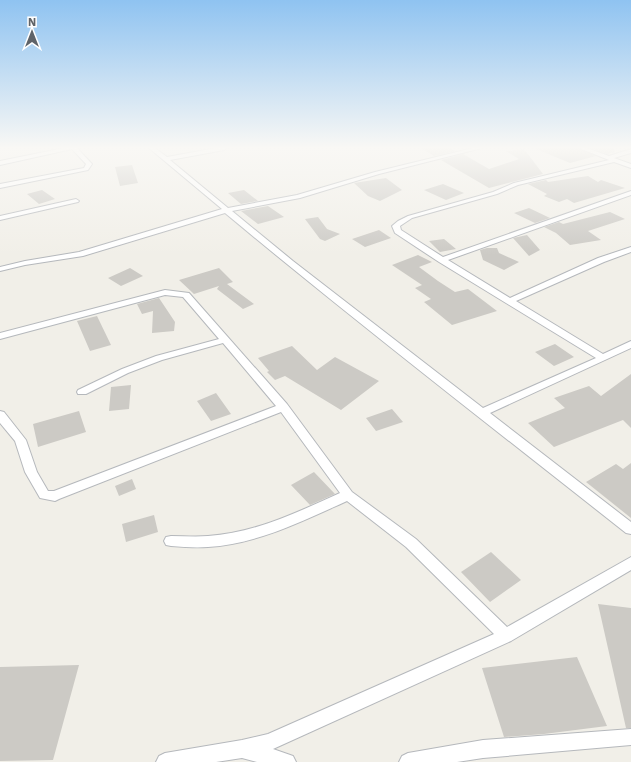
<svg xmlns="http://www.w3.org/2000/svg" width="631" height="762" font-family="'Work Sans',sans-serif">
  <style>
    .building { fill: #cccac5 }
    .lines { fill: none; stroke-linecap: round; stroke-linejoin: round }
    .street-casing { stroke: #b5b8bc; stroke-width: 2 }
    .street { fill: #fff; fill-rule: evenodd }
  </style>
  <rect width="100%" height="100%" fill="#f1efe8"/>
  <path class="building" d="M421,148h30l5,3 -22,5z
    M534,148h44l18,8 -26,7z
    M591,148h23l1,4 -8,2z
    M524,149l19,25 -54,14 -48,-28 22,-6 26,15 30,-10 -13,-8z
    M132,165l6,18 -18,3 -5,-19z
    M588,176l10,6 3,-2 24,8 -51,15 -7,-4 -8,3 -15,-6 3,-2 -19,-10 18,-4 2,2z
    M386,178l16,12 -22,11 -12,-5 -14,-13z
    M443,184l21,9 -18,7 -22,-10z
    M42,190l13,9 -16,5 -12,-10z
    M244,190l14,11 -17,3 -13,-11z
    M268,206l16,11 -26,7 -17,-13z
    M529,208l21,10 -15,5 -21,-10z
    M610,212l15,7 -37,12 13,9 -31,5 -14,-12 -12,-6 15,-5 4,2z
    M318,217l9,12 13,5 -15,7 -5,-2 -15,-20z
    M379,230l12,8 -26,9 -13,-8z
    M527,235l13,15 -11,6 -16,-18z
    M444,239l12,10 -16,3 -11,-11z
    M487,248h10l2,5 20,9 -15,8 -21,-10 -3,-10z
    M418,255l14,7 -13,5 19,14 17,11 13,-3 29,22 -45,14 -28,-23 7,-3 -16,-11 7,-3 -30,-20z
    M130,268l13,8 -22,10 -13,-8z
    M219,268l14,14 -6,2 27,20 -11,5 -26,-20 2,-3 -25,8 -15,-14z
    M159,298l16,24 -1,9 -22,2 1,-22 -11,3 -5,-10z
    M97,316l14,29 -21,6 -13,-30z
    M555,344l19,13 -20,9 -19,-14z
    M292,346l25,24 18,-13 44,24 -38,29 -56,-34 -10,4 -8,-8 2,-1 -11,-13z
    M631,374v54l-8,-8 -69,27 -26,-24 37,-15 -11,-10 35,-12 12,10z
    M131,385l-2,24 -20,2 2,-24z
    M216,393l15,21 -20,7 -14,-20z
    M392,409l11,13 -27,9 -10,-13z
    M79,411l7,21 -48,15 -5,-23z
    M631,463v55l-45,-36 30,-18 7,5z
    M314,472l21,22 -25,11 -19,-20z
    M132,479l4,10 -17,7 -4,-10z
    M154,515l4,17 -32,10 -4,-18z
    M491,552l30,28 -31,22 -29,-30z
    M598,604l33,4v120h-5z
    M577,657l30,69 -63,8 -40,3 -22,-69z
    M79,665l-26,95 -53,1v-94z"/>
  <g class="lines">
    <defs>
      <path id="street" d="M64,148h13l15,16 -4,6 -88,18v-4l84,-16 2,-4 -14,-15 -72,16v-4z
        M149,148h6l12,9 49,-9h11l-3,2 -54,10 58,48 69,-13 78,-23 98,-24h9l-103,26 -79,24 -68,13 61,50 190,147 113,-50 -157,-96 -44,-29 -3,-7 6,-5 10,-5 85,-24 21,-9 95,-23 -30,-12h8l22,8 22,-7v4l-17,5 17,6v4l-17,-6 -96,23 -21,9 -85,24 -12,8 1,4 42,27 188,-66v4l-183,65 62,38 88,-40 33,-11v5l-27,10 -88,39 87,53 28,-13v7l-141,65 141,109v12l-5,-1c-134,-106 -269,-210 -401,-320l-142,43 -58,9 -25,6v-4l25,-6 54,-9 143,-43z
        M76,199l3,2 -1,1 -78,18v-4z
        M165,290l24,3 98,111 65,88 64,47 91,88 124,-70v13l-120,71 -238,108 20,7 3,6h-39l-15,-4 -26,4h-60l3,-6 6,-3 77,-13 26,-6 226,-100 -88,-87 -59,-46c-44,20 -90,43 -139,46 -12,1 -25,0 -37,-1l-5,-1 -2,-4 2,-4 5,-1c12,0 25,1 37,0 47,-3 90,-24 132,-43l-59,-81 -222,87 -4,2 -15,-3 -15,-26 -10,-31 -15,-18v-12l4,1 22,28 11,32 11,19h6l222,-85 -53,-63 -61,17 -34,13 -42,21h-8l-1,-2 1,-2 44,-21 34,-13 63,-17 -36,-42 -18,-2 -165,44v-6z
        M631,729v16l-148,13 -26,4h-58l3,-6 6,-3 75,-13z"/>
    </defs>
    <use href="#street" class="street-casing"/>
    <use href="#street" class="street"/>
  </g>
  <linearGradient id="sky" x2="0" y2="1"><stop stop-color="#8fc3f1"/><stop offset="0.58" stop-color="#f9f8f5"/><stop offset="1" stop-color="#f9f8f5" stop-opacity="0"/></linearGradient>
  <rect width="631" height="255" fill="url(#sky)"/>
  <g transform="translate(32 32)" stroke="#ffffff" stroke-width="3" paint-order="stroke">
  <path d="M0-3L7 15L0 10L-7 15Z" fill="#5f6368"/>
  <text y="-6" font-size="11" font-weight="bold" text-anchor="middle" fill="#5f6368">N</text>
  </g>
</svg>
